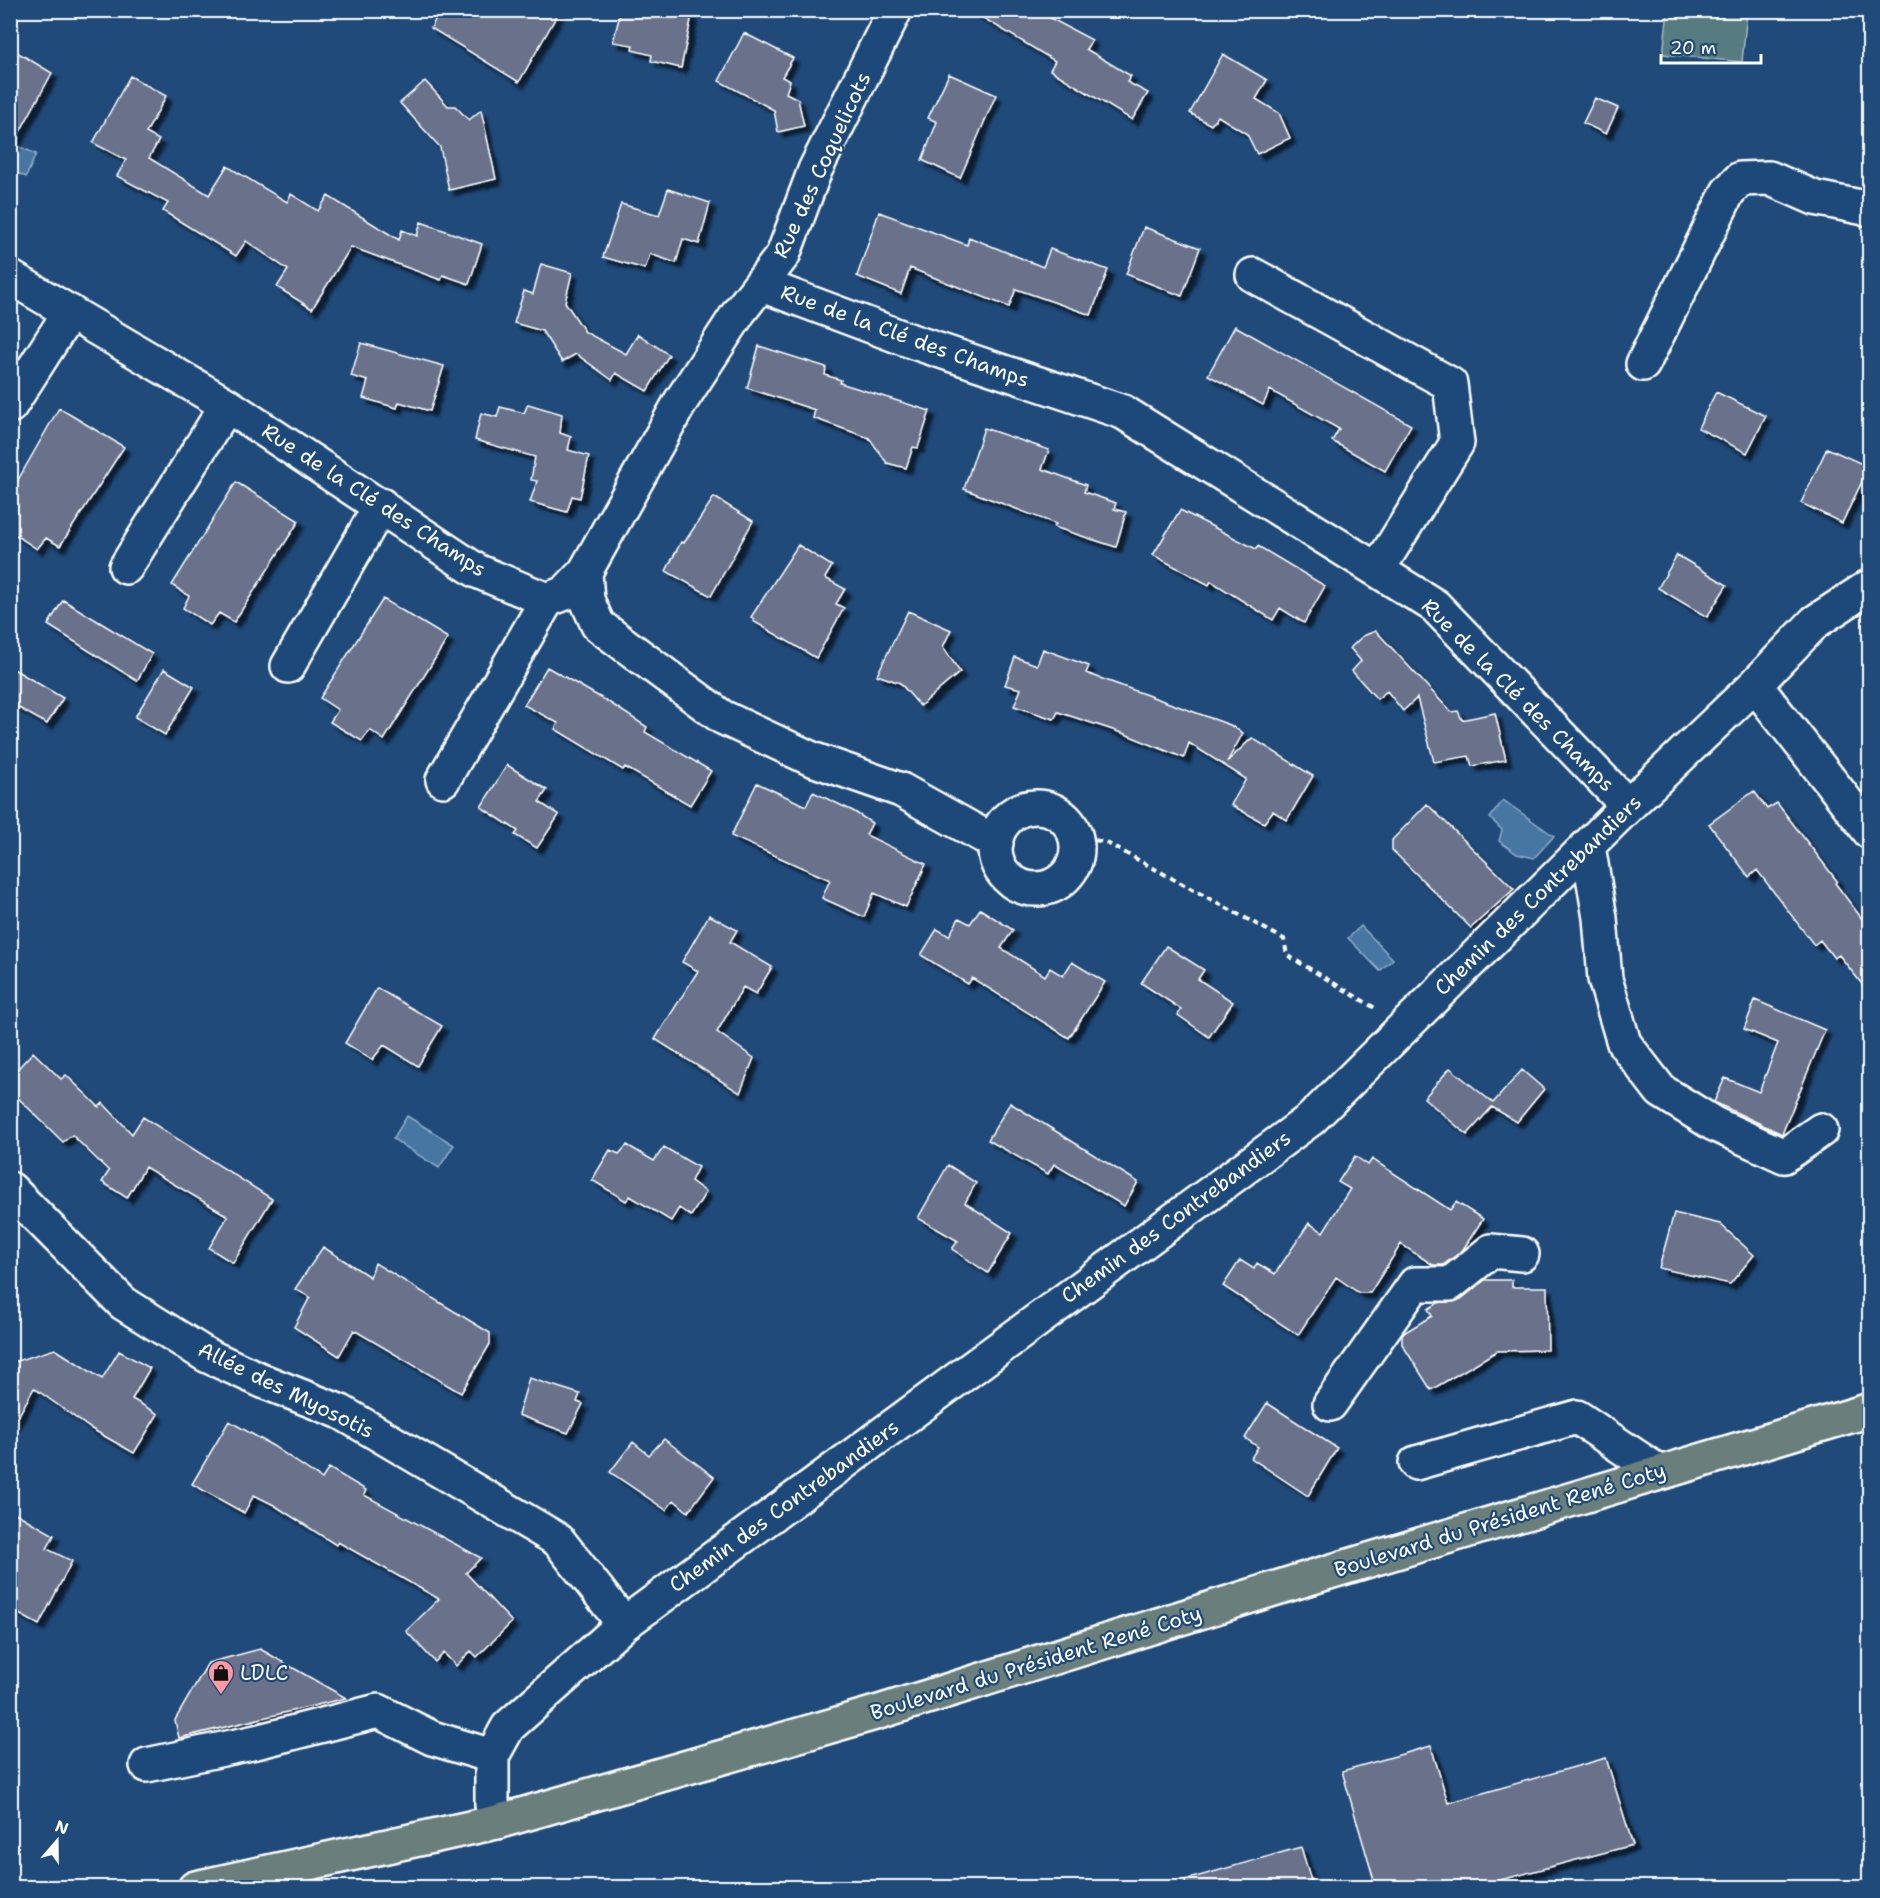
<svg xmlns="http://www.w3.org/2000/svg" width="1880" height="1898" font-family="'Shantell Sans',sans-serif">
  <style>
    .green { fill: #567b81; stroke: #aabdc0; stroke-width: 1.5 }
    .water { fill: #4776a3; stroke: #91adc8; stroke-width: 1.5 }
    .building { fill: #69728a; stroke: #fff; stroke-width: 1.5; filter: url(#shadow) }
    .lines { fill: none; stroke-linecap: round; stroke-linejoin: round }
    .minor-casing { stroke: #fff; stroke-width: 38 }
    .major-casing { stroke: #fff; stroke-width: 38 }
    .path { stroke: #fff; stroke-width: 4; stroke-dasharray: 6 4.5; stroke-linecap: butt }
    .minor { stroke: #1f4a7a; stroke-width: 33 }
    .major { stroke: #6b7f7c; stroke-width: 33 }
    .labels { text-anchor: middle; stroke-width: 4.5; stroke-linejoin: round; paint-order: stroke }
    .street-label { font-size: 21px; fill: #fff; stroke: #1f4a7a }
    .poi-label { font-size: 21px; fill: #fff; stroke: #1f4a7a; text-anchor: start }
  </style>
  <defs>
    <filter id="shadow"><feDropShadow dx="5.5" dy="5.5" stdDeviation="1.5" flood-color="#0009"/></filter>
  </defs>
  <rect width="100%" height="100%" fill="#1f4a7a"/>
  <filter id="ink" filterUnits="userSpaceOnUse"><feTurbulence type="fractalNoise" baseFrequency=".0167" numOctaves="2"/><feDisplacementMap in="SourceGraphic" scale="12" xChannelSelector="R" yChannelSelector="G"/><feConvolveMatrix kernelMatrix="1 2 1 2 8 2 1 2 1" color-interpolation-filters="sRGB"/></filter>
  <g filter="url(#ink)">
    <path class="green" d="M1668,11h79l-5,51 -79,-8z"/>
    <path class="water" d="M11,143l25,11 -10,23 -15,-7z
      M1503,800l51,36 -20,22 -17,-4 -18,-13 3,-11 -12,-12z
      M1361,926l32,33 -13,12 -32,-33z
      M407,1116l47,29 -15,23 -46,-29z"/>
    <path class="building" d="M440,10h120l-41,72 -88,-54z
      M621,10h51l20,5 -11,53 -30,-7 1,-6 -20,-5 1,-5 -20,-3z
      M970,10h65l57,30 -6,9 45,27 -4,6 21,11 -16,27 -82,-50 5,-9z
      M744,33l49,25 -11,19 8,4 -4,12 12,6 6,27 -26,6 -4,-22 -55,-29z
      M10,48l42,25 -42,77z
      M1223,54l44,26 -11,19 23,14 11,25 -33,16 -10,-20 -29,-18 -7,9 -21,-12z
      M949,74l47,21 -36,83 -38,-18 15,-38 -9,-4z
      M130,76l36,20 -20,37 13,7 -10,18 60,37 18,-29 60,36 4,-8 27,17 10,-15 71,44 3,-10 15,6 4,-14 61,22 -13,40 -26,-9 -2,5 -90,-33 -39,62 -35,-22 11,-17 -42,-29 -10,15 -73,-45 5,-8 -51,-27 9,-16 -33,-17z
      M425,81l23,25h7l14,14 12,-10 15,69 -47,11 -9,-43 -40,-44z
      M1595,98l23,10 -12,26 -23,-11z
      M668,189l42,14 -11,41 -16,-5 -7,24 -26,-9 -5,15 -42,-12 18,-53 38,11z
      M879,212l88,33 2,-8 74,30 7,-18 58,21 -17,45 -75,-26 -7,18 -99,-39 -9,26 -44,-18z
      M1144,227l56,21 -18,48 -56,-22z
      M541,264l31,9 -7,29 20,30 41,22 12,-20 31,21 -22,36 -31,-18 -4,7 -36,-26 -14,8 -20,-31 -28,-8 10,-32 9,3z
      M1235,326l176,99 -26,46 -53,-30 7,-12 -69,-39 -7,15 -55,-30z
      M361,343l83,23 -14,45 -31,-9 -2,6 -34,-10 5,-17 -17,-5z
      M759,346l67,21 -1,8 16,5 -1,3 90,28 -12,37 -5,-1 -7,21 -19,-5 -18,-25 -56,-20 2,-8 -68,-22z
      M1716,392l50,24 -19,37 -49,-25z
      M528,404l34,10 -2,19 11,4 -3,13 21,6 -9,42 -8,-2 -5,16 -37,-10 7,-21 -6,-1 4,-23 -60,-17 6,-27 16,4 3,-10 24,6z
      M59,408l65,39 -64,99 -14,-8 -9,11 -27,-18v-37z
      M984,428l65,22 -7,19 44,16 -2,7 32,11 -2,6 12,3 -10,35 -62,-20 2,-3 -92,-35z
      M1827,448l42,19 -27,56 -41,-20z
      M236,482l63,39 -65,101 -15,-9 -9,12 -27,-17 6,-12 -17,-11z
      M714,497l39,24 -42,75 -45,-25 15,-29 3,1z
      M1180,510l76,39 2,-3 67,40 -21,37 -24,-15 -7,12 -62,-39 -2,4 -56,-30z
      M798,545l34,21 -7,12 20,11 -9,15 8,4 -28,50 -63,-37 1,-2 -3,-2z
      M1677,555l50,30 -20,32 -49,-29z
      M383,599l65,39 -64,102 -14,-10 -8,11 -32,-19 8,-12 -18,-12z
      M63,600l89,54 -15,27 -89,-56z
      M908,611l43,19 -8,17 17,25 -40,34 -20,-23 -23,-8z
      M1376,631l75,81 7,-1 4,9 33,-7 11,47 -34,6 -3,-10 -35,6 -17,-64 -14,13 -16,-20 -10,8 -25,-28 9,-10 -11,-13 13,-12z
      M1043,649l46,17 -3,7 144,52 13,8 -16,29 25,-24 61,38 -26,44 -14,-9 -9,12 -33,-18 15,-26 -57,-36 -5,15 -59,-24 -67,-22 -4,7 -40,-13 7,-17 -16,-4 10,-28 22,8z
      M10,667l53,31 -16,26 -37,-21z
      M547,667l63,36 37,24 -2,5 66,39 -21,34 -65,-38 -2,3 -68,-41 3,-6 -34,-18z
      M164,669l30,18 -29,48 -30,-18z
      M507,765l40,25 -8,12 20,13 -22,33 -22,-13 3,-4 -37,-24z
      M757,783l49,23 7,-14 40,19 19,12 -6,12 60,29 -20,43 -32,-14 -10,24 -42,-19 8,-18 -99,-44z
      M1754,791l13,18 10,-6 60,78 -2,2 34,45v65l-30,-38 -5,3 -14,-18 -6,5 -57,-75 -8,7 -40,-53z
      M1427,804l87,85 -43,39 -79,-78v-10z
      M980,909l33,21 -12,18 44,28 5,-8 13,8 9,-14 33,20 -36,56 -97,-60 -4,6 -47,-29 16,-26 12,7 10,-18 11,6z
      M709,915l28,15 -7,12 42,25 -16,27 -13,-7 -26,45 37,26 -14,35 -85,-54 43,-68 -16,-9z
      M1166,946l38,24 -6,9 35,23 -24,35 -31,-22 3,-6 -40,-26z
      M377,988l65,38 -24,40 -34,-21 -12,15 -27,-17z
      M1755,1000l70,30 -43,104 -68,-32 11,-24 34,14 19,-49 -34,-14z
      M33,1052l28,27 5,-4 33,32 4,-4 29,31 11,-17 129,82 -39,64 -24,-15 19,-32 -83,-49 -18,31 -25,-16 7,-11 -37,-36 -9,7 -53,-52v-13z
      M1450,1068l43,35 29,-33 22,19 -27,33 -25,-15 -25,28 -43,-37z
      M1010,1103l128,79 -14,24 -70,-42 -6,10 -60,-34z
      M627,1145l27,16 10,-14 34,20 -7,14 15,11 -15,24 -12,-8 -8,13 -41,-25 -4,5 -34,-21 18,-30 9,4z
      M1355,1156l13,9 4,-6 78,51 6,-8 27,17 -21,32 -19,14h-10l-32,-21 -31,49h-11l-23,-16 -38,58 -75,-49 17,-26 14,9 3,-6 18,11 34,-51 14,9 27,-43 -12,-7z
      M948,1165l28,18 -11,20 47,30 -24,40 -36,-24 6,-8 -40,-23z
      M1674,1213l46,11 34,31 -24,29 -71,-16z
      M323,1247l47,30 5,-14 115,70v11l-29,49 -107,-63 -15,26 -45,-29 16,-30 -15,-8z
      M1485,1280h27v7h35l1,63 -51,1 -66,39 -29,-46v-10l30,-18 -4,-7 10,-6 23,-4z
      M55,1349l47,30 17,-28 31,17 -18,31 26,15 -24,39 -44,-25 -56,-40 -24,43v-68z
      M529,1378l51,16 -3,8 6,2 -15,29 -50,-18z
      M1267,1403l70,45 -29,48 -57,-38 7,-11 -13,-9z
      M229,1421l44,25 49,33 7,-11 37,22 -2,5 117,63 -15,15 46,49 -35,35 -6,-6 -15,15 -12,-13 -9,9 -29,-31 33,-32 -101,-57 -2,3 -62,-40 -20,-10 -10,18 -52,-29z
      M664,1439l50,38 -26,35 -14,-12 -8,10 -56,-38 23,-30 16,13z
      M10,1510l44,25 -7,14 25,12 -33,64 -29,-16z
      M260,1649l86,49 -167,40 -4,-18 33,-57z
      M1431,1746l17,57 158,-45 27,87 -159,42h-98l-34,-116z
      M1301,1847l12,40h-127l-1,-7z"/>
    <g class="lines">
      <defs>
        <path id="minor" d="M1253,275l197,109 7,59 -79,126
          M10,277l217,128 250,166 70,29 18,-7 20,-21 96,-171 58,-89 44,-57 32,-85 80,-160
          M762,285l152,57 209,70 312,194 193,200
          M1643,364l85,-172 12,-13 29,-1 46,20 55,11
          M10,406l60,-94
          M126,567l101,-162
          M585,572l2,28 11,25 124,92 90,42 89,31 95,53
          M288,666l93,-161
          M1755,685l115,147
          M443,780l104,-180
          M995 848a41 41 0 1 1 82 0a41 41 0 1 1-82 0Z
          M1588,846l12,72 5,61 19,64 37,48 53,33 70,32 37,-26
          M10,1189l113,114 83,52 59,27 76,30 217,128 66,84
          M1330,1404l85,-120h35l41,-33 31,3
          M1416,1463l161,-46 82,55
          M147,1765l109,-23 122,-31 54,27 60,18
          M497,1822l-5,-17v-49l16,-29 116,-103 687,-505 317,-313 127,-121 60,-63 55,-36"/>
        <path id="major" d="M195,1888l302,-66 382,-110 420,-131 571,-171"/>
      </defs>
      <use href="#minor" class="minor-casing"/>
      <use href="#major" class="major-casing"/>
      <path class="path" d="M1075,835l32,8 177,96 3,16 88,53"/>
      <use href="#minor" class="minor"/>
      <use href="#major" class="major"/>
    </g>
  </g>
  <defs>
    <symbol id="shop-pin" viewBox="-11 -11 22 30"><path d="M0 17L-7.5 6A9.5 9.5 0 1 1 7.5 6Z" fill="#ff9aa2" stroke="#1f4a7a"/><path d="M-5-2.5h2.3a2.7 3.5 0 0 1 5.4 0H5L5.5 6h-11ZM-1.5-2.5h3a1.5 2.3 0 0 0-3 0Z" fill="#111"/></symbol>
  </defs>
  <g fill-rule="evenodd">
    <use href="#shop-pin" x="206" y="1658" width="30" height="40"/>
  </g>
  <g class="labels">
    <g class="street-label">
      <text transform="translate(822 165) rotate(-65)" y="7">Rue des Coquelicots</text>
      <text transform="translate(905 336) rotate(20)" y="7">Rue de la Clé des Champs</text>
      <text transform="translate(374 500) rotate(33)" y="7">Rue de la Clé des Champs</text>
      <text transform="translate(1518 695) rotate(45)" y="7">Rue de la Clé des Champs</text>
      <text transform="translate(1538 895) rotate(-44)" y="7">Chemin des Contrebandiers</text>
      <text transform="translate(1176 1217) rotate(-36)" y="7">Chemin des Contrebandiers</text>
      <text transform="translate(286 1390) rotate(26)" y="7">Allée des Myosotis</text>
      <text transform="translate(784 1506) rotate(-36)" y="7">Chemin des Contrebandiers</text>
      <text transform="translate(1500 1520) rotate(-17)" y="7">Boulevard du Président René Coty</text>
      <text transform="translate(1036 1663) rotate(-17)" y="7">Boulevard du Président René Coty</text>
    </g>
    <g class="poi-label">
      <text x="240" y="1680">LDLC</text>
    </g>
  </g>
  <rect width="1880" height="1898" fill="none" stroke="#1f4a7a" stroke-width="36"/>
  <rect x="18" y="18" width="1844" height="1862" fill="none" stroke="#fff" stroke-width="2" filter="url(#ink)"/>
  <g transform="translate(57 1841) rotate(20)" stroke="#1f4a7a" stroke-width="4.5" paint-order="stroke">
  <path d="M0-4.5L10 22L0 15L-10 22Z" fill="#ffffff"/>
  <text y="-9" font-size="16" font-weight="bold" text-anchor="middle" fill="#ffffff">N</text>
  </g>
  <path d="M1661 54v9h100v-9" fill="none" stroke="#ffffff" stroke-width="3"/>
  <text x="1670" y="54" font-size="18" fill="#ffffff" stroke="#1f4a7a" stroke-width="4.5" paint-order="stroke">20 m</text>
</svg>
